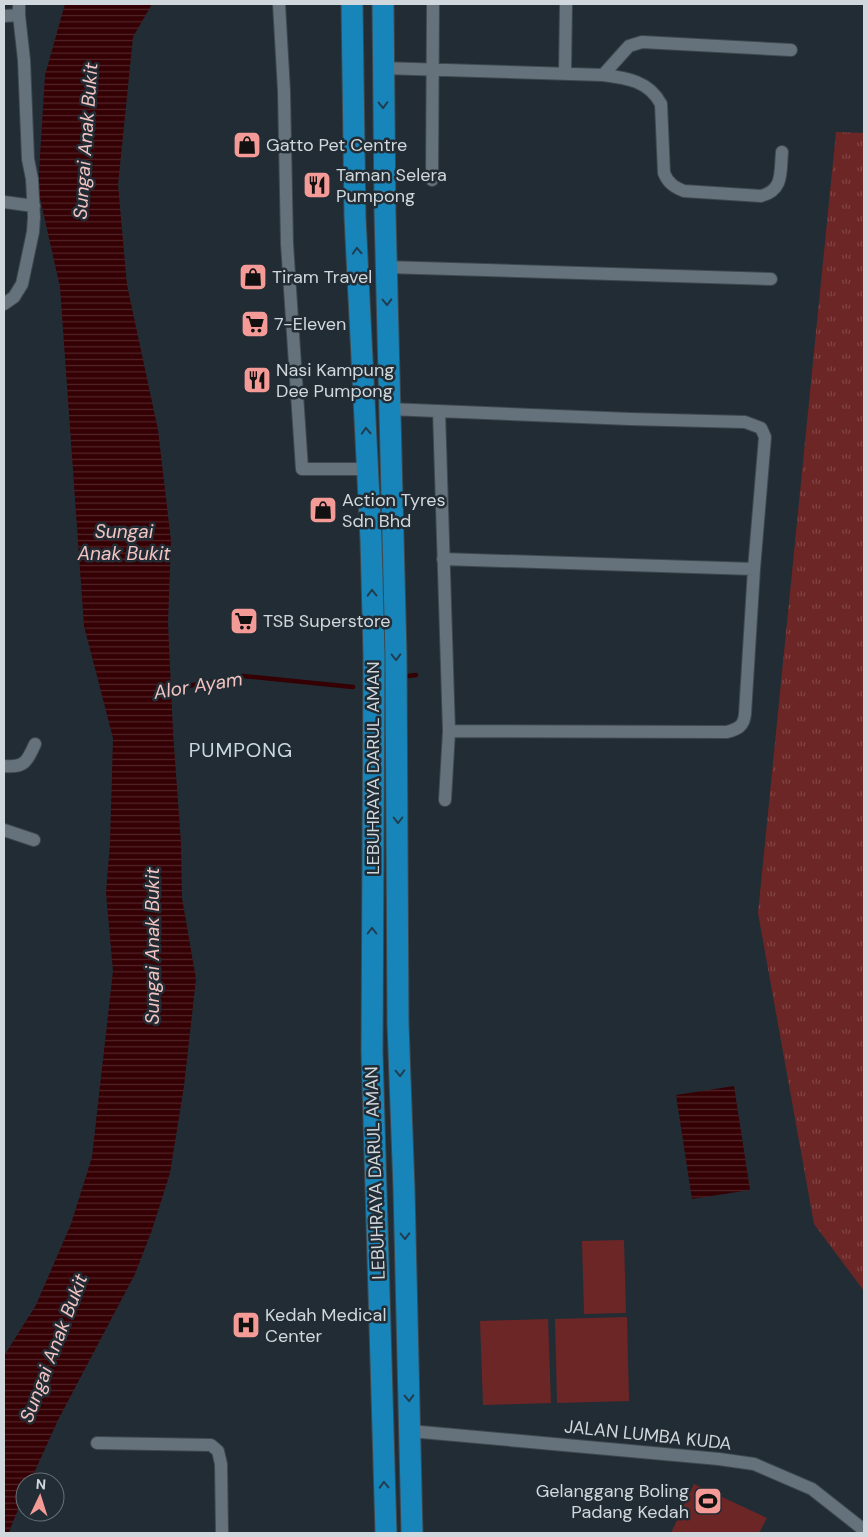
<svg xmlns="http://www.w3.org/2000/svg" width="868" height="1537" font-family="'DM Sans',sans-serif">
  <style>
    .grass { fill: url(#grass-tufts) }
    .park { fill: #6d2626 }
    .water { fill: url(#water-rules) }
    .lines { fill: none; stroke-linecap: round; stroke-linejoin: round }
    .stream { stroke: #340004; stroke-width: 4.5 }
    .minor-casing { stroke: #3e484e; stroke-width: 14 }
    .trunk-casing { stroke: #3e484e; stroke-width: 23 }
    .minor { stroke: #65727b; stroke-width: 12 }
    .trunk { stroke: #1885ba; stroke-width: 21 }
    .oneway { stroke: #203e4f }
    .labels { text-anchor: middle; stroke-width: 5; stroke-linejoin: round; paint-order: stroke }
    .poi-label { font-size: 18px; fill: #d1d8dd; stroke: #222c34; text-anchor: start }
    .street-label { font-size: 18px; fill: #d1d8dd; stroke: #222c34 }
    .water-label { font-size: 19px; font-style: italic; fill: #f3c4c1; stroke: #222c34 }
    .quarter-label { font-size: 20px; letter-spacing: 1px; fill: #cbd9e3; stroke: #222c34 }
  </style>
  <defs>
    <pattern id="grass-tufts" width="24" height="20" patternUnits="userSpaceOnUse" patternTransform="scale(1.25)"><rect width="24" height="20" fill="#6d2626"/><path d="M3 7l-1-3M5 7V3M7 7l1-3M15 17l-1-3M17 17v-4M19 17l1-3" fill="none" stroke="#814545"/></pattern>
    <pattern id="water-rules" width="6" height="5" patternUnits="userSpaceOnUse" patternTransform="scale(1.25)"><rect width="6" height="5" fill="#340004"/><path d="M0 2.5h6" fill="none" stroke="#502428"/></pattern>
  </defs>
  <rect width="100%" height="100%" fill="#222c34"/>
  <path class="grass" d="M836,132l28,1v1158l-50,-67 -56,-311z"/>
  <path class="park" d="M624,1240l2,73 -42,1 -2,-73z
    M627,1317l2,84 -72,2 -2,-84z
    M548,1319l3,84 -68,2 -3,-84z
    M694,1484l73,34 -8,15h-88z"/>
  <path class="water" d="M65,4h87l-19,33 -15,148 9,100 31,145 13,111 -3,82 5,109 8,111 1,55 14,81 -12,107 -14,87 -18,57 -17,44 -77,146 -28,62h-5c0,18 -11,34 -16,51h-5v-177l32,-51 35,-81 21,-67 21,-186 -7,-78 4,-50 3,-105 -29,-112 -24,-339 -22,-98 7,-114z
    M734,1086l16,104 -58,9 -16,-104z"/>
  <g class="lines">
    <path class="stream" d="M408,676l8,-1
      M166,690l77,-14 110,11"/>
    <defs>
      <path id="minor" d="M279,4l5,87 3,153 15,225h66
        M4,16l15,-1
        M382,68l221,7c24,3 46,6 58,29l3,69c4,10 10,14 20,18l77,5c23,-6 19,-24 21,-44
        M565,73l1,-69
        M603,75l26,-29 13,-4 149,8
        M432,180l1,-176
        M4,202l30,4
        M386,267l385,12
        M4,304l10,-7 8,-13 11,-52 1,-15 -2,-38 -4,-20 -4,-99 -5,-45v-11
        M389,409l241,10 115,3 16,6 4,9 -11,132 -9,145c-1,12 -7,15 -18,18l-278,-1
        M439,411l10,320 -4,69
        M443,559l311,10
        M4,766c20,2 23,-4 31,-22
        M4,830l30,10
        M410,1431l309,28 35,5 58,25 52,41
        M97,1443l114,2 7,6 3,13 1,69"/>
      <path id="trunk" d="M352,4l3,213 16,323 3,116 -2,396 14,481
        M383,4l2,209 11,443 2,368 6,165 8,344"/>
    </defs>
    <use href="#minor" class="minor-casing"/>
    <use href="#trunk" class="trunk-casing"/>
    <use href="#minor" class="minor"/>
    <use href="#trunk" class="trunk"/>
  </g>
  <defs><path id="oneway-chevron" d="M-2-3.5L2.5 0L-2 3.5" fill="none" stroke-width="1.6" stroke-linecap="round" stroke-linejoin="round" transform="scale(1.25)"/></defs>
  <g class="oneway">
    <use href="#oneway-chevron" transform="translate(383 105) rotate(89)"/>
    <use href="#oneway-chevron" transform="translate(357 251) rotate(-93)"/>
    <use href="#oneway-chevron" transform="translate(387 302) rotate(89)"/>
    <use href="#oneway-chevron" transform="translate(366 431) rotate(-93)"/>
    <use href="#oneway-chevron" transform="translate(372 593) rotate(-91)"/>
    <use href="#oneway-chevron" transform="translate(396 657) rotate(89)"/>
    <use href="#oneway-chevron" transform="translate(398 820) rotate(90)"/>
    <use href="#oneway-chevron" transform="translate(372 931) rotate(-90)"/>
    <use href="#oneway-chevron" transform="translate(400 1073) rotate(88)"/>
    <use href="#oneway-chevron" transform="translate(405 1236) rotate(89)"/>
    <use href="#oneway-chevron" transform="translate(409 1398) rotate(88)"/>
    <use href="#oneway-chevron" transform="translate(384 1485) rotate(-92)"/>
  </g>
  <defs>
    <symbol id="shop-square" viewBox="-11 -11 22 22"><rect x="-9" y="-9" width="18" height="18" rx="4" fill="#f59b97" stroke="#222c34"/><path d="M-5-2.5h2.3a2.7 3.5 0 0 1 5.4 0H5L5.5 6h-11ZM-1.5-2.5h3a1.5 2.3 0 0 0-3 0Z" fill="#111"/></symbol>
    <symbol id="restaurant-square" viewBox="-11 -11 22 22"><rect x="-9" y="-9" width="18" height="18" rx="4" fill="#f59b97" stroke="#222c34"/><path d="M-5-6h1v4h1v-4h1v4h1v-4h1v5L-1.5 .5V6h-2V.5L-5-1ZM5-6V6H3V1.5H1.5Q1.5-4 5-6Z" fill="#111"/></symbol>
    <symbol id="supermarket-square" viewBox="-11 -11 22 22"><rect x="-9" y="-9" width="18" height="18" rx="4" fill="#f59b97" stroke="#222c34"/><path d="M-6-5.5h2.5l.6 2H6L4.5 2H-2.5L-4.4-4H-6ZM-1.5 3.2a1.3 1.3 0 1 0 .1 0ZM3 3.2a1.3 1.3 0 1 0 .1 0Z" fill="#111"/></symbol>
    <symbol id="hospital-square" viewBox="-11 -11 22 22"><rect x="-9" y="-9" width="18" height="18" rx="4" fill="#f59b97" stroke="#222c34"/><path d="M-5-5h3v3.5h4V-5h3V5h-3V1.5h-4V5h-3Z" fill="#111"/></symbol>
    <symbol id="stadium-square" viewBox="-11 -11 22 22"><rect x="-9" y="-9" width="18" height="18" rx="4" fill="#f59b97" stroke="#222c34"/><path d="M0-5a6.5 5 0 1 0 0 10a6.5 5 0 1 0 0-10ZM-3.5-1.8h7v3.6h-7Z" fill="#111"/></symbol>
  </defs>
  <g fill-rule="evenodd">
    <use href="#shop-square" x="231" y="129" width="32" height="32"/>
    <use href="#restaurant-square" x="301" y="169" width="32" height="32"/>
    <use href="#shop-square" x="237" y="261" width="32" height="32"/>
    <use href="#supermarket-square" x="239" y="308" width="32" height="32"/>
    <use href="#restaurant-square" x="241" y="364" width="32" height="32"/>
    <use href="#shop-square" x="307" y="494" width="32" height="32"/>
    <use href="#supermarket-square" x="228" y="605" width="32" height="32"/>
    <use href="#hospital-square" x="230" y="1309" width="32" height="32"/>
    <use href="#stadium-square" x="692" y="1485" width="32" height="32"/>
  </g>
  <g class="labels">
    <g class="poi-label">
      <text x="266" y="151">Gatto Pet Centre</text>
      <text x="336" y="181">Taman Selera<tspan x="336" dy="21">Pumpong</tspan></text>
      <text x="272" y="283">Tiram Travel</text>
      <text x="274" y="330">7-Eleven</text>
      <text x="276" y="376">Nasi Kampung<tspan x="276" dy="21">Dee Pumpong</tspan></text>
      <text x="342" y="506">Action Tyres<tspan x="342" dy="21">Sdn Bhd</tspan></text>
      <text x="263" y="627">TSB Superstore</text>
      <text x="265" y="1321">Kedah Medical<tspan x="265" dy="21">Center</tspan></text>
      <text x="689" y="1497" text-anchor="end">Gelanggang Boling<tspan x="689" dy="21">Padang Kedah</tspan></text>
    </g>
    <g class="street-label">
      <text transform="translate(373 768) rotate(-90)" y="6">LEBUHRAYA DARUL AMAN</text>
      <text transform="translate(375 1173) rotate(-92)" y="6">LEBUHRAYA DARUL AMAN</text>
      <text transform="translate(648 1435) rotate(6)" y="6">JALAN LUMBA KUDA</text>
    </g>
    <g class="water-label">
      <text transform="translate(85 141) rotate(-86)" y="7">Sungai Anak Bukit</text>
      <text x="124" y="538">Sungai<tspan x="124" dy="22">Anak Bukit</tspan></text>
      <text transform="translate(198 685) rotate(-9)" y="7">Alor Ayam</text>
      <text transform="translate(152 946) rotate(-90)" y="7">Sungai Anak Bukit</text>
      <text transform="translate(53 1348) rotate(-69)" y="7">Sungai Anak Bukit</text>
    </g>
    <g class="quarter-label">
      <text x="241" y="757">PUMPONG</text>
    </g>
  </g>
  <rect width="868" height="1537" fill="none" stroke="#d1d8dd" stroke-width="10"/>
  <g transform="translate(40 1497) rotate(4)"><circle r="24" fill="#222c34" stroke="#687178"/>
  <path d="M0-4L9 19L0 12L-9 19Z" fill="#f59b97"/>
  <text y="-8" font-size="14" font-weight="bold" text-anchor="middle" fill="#d1d8dd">N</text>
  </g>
</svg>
